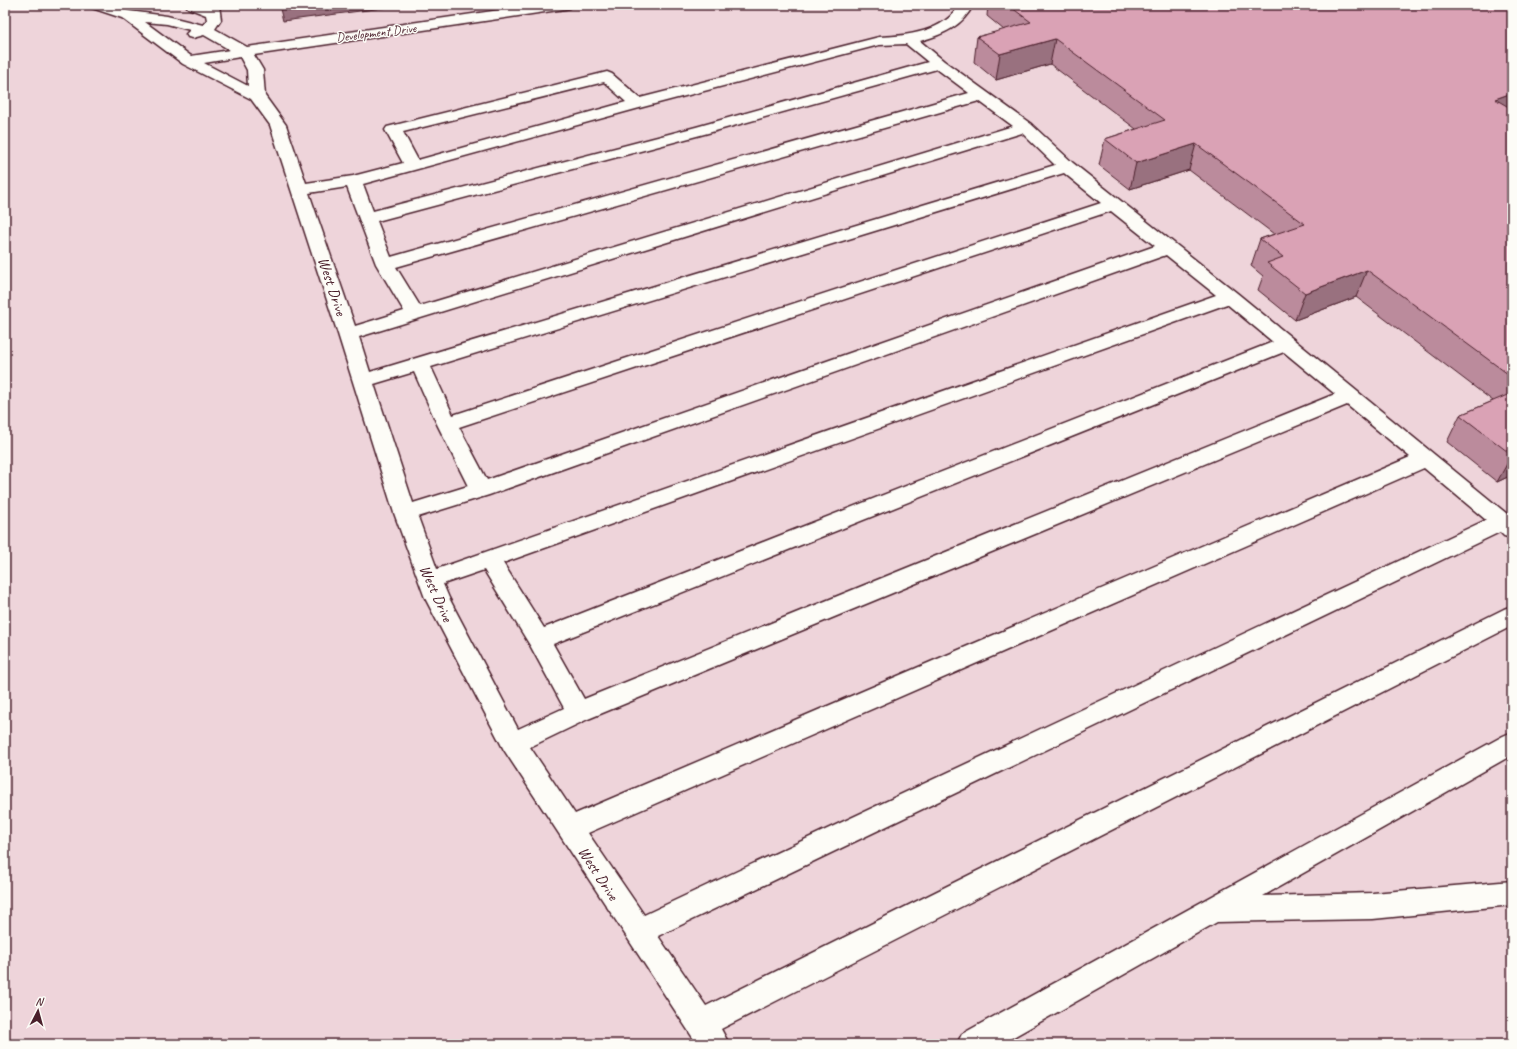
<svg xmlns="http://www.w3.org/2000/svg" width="1517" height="1049" font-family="Caveat,sans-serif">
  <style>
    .built { fill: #eed4da }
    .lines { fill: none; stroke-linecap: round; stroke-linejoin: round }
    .minor-casing { stroke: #4a1f2b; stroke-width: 3 }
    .minor { fill: #fdfcf7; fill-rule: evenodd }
    .wall { fill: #bb8b9c; stroke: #4a1f2b }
    .shaded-wall { fill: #99717f; stroke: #4a1f2b }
    .building { fill: #daa2b5; stroke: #4a1f2b }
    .labels { text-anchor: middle; stroke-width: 3; stroke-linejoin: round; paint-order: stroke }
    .far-street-label { font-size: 13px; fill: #4a1f2b; stroke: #fdfcf7 }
    .street-label { font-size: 16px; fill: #4a1f2b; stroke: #fdfcf7 }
  </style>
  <rect width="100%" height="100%" fill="#f6eaea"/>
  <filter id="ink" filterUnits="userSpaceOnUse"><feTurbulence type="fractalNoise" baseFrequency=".025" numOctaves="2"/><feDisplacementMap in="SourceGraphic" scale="8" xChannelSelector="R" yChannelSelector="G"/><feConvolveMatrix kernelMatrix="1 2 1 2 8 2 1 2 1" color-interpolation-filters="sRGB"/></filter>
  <g filter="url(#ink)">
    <path class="built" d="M5,5h1507v1039h-1507z"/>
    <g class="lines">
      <defs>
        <path id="minor" d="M90,5h21l18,6 38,5 36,9 4,-5 -1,-5 -18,-7 -2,-3h33l2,15 -6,9 32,18 287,-42h38l-2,3 -5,1 -311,46 9,15 2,26 21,29 20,58 47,-7 50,-13 -18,-33 2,-3 220,-55 5,2 28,24 239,-61c27,-1 66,-5 80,-32h14c-10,21 -31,30 -53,36l24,20 87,63 42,39 164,130 275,225v20l-8,-2 -4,-4 -842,404 48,70 798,-397 8,-3v20l-791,403 8,15h-32l-193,-294 -79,-152 -31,-85 -56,-179 -68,-209 -19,-26 -68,-35 -61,-46 -30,-10zM145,22l22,2 23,6 -4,4 2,3 5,1 11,-3 26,15 -39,6zM906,44l22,18 -232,65 -323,84 -10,-27 280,-77 236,-62zM240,57l7,13 1,16 -44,-23zM937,69l32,24 -578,164 -14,-36 331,-88zM604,82l22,20 -208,58 -15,-28zM979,101l34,25 -593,180 -24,-39zM1022,133l33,32 -685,207 -11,-35zM1064,173l37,30 -648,212 -22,-48zM347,187l29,77 28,47 -49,15 -46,-133zM1111,211l44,35 -668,234 -28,-53zM1166,255l50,40 -779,274 -19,-52 71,-22zM1227,304l46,38 -729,286 -41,-65zM1284,352l51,42 -751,305 -31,-55zM414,372l23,52 31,62 -55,17 -39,-119zM1347,405l63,52 -835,357 -45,-67 58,-28zM1424,468l62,52 -842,395 -56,-82zM484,570l47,77 33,61 -46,21 -69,-131 -6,-14z
          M1512,732v23l-249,141 110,-3 139,-12v24l-139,14 -156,3 -216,122h-44l5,-10 541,-298z"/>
      </defs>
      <use href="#minor" class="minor-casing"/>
      <use href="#minor" class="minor"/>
    </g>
    <path class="wall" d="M988,5h524v470l-15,7 -50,-40 13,-27 33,-14 -137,-104 -61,23 -37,-30 5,-14 -12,-10 9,-27 14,-5 -85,-64 -59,19 -31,-24 6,-26 31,-10 -86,-65 -54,16 -22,-18 3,-25 27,-7 -17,-14z"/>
    <path class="shaded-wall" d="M279,5h127l-123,16z
      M1055,39l-5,25 -54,16 4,-26z
      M1512,93v22l-17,-16z
      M1196,144l-7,26 -59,19 6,-26z
      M1367,270l-11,27 -61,23 10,-27z
      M1512,455v20l-15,7z"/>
    <path class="building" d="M1008,5h504v88l-17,6 17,10v268l-145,-107 -62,23 -38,-30 16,-6 -23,-18 45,-15 -109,-80 -60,19 -31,-24 60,-19 -110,-81 -55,15 -23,-17 54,-15z
      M1512,393v62l-52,-40z"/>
  </g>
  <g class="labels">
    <g class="far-street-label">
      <text transform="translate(376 32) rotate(-7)" y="5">Development Drive</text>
    </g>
    <g class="street-label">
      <text transform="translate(333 286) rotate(72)" y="6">West Drive</text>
      <text transform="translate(437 593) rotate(66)" y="6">West Drive</text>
      <text transform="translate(599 873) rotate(57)" y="6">West Drive</text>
    </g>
  </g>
  <rect width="1517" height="1049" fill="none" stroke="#fdfcf7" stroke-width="20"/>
  <rect x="10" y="10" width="1497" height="1029" fill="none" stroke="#4a1f2b" stroke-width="1.5" filter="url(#ink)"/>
  <g transform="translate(38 1011) rotate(6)" stroke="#fdfcf7" stroke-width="3" paint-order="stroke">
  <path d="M0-3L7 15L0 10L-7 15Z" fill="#4a1f2b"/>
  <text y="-6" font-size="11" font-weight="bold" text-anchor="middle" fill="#4a1f2b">N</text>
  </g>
</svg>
